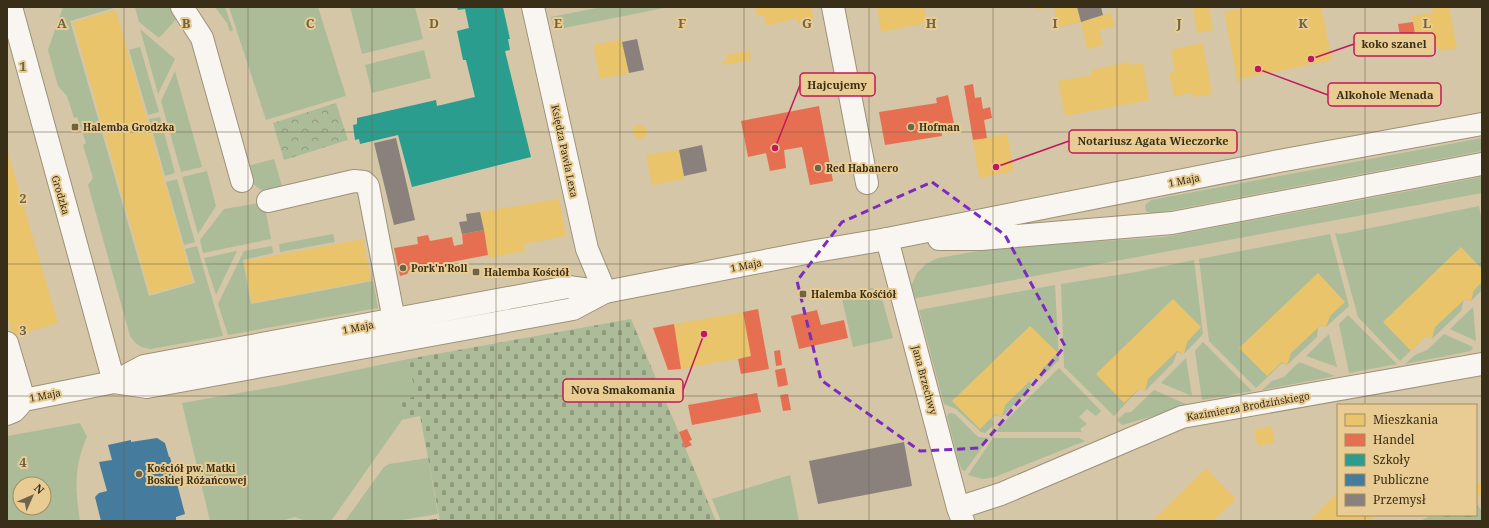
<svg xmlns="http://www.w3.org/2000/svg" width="1489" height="528" font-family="'Noto Serif',serif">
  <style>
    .grass { fill: #acbc99; fill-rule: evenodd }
    .forest { fill: url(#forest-firs) }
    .cemetery { fill: url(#cemetery-stones) }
    .park { fill: url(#park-crowns) }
    .homes { fill: #e9c46a }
    .shops { fill: #e76f51 }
    .schools { fill: #2a9d8f }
    .public { fill: #457b9d }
    .industry { fill: #8a817c }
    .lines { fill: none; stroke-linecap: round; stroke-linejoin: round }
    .minor-casing { stroke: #9d9279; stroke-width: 24 }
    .major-casing { stroke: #9d9279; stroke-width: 24 }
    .minor { stroke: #f9f6f2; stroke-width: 22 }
    .major { stroke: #f9f6f2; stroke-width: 22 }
    .marked { fill: none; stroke: #7b2cbf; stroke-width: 3; stroke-dasharray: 8 5; stroke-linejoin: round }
    .grid { fill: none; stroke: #6f6349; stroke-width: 1; stroke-opacity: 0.55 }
    .poi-dot { fill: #6f6349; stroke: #e8cc93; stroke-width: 1.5 }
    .labels { text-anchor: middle; stroke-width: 4; stroke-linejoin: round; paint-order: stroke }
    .poi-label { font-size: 10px; font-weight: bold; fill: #392e17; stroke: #e8cc93; text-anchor: start }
    .street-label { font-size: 10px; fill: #392e17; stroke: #e8cc93 }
    .grid-label { font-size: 13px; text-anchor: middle; font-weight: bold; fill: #6f6349; stroke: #e8cc93; stroke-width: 4; stroke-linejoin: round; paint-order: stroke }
    .leader { fill: none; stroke: #c2185b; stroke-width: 1.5 }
    .callout-dot { fill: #c2185b; stroke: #e8cc93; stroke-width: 1.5 }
    .callout { fill: #e8cc93; stroke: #c2185b; stroke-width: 1.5 }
    .callout-label { font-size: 11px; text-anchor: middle; font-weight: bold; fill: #392e17 }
  </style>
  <defs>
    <pattern id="forest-firs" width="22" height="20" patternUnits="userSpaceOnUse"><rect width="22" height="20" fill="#acbc99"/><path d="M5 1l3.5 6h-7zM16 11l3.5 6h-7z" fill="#8d997c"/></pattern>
    <pattern id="cemetery-stones" width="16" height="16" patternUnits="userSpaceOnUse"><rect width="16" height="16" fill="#acbc99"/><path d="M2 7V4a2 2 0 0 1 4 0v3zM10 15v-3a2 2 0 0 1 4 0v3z" fill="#8d997c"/></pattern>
    <pattern id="park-crowns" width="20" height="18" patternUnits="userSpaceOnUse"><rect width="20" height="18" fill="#acbc99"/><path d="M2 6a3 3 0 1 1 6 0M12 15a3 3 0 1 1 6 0" fill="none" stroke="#8d997c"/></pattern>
  </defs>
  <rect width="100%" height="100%" fill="#d4c6a7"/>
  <path class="grass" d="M63,7l51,1 -44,13 79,275 46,-13 -10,-34 12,-3 26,90 -72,13c-10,-1 -15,-4 -21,-13l-42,-151 5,-7 -10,-33 3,-2 -9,-26 -3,1 -7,-22 -9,-10 -10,-36z
    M135,7h43l4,6 -23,25 -20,-16z
    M215,7h10l8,23 -3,2 -3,-9z
    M229,7h89l28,89 -80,24z
    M350,7h65l8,32 -61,15z
    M602,7h67l-115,23 -3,-13z
    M140,29l35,30 -17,35z
    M140,47l19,65 -11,3 -19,-65z
    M424,50l7,28 -59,15 -7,-28z
    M175,71l27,96 -21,5 -20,-71z
    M160,117l15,56 -10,3 -16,-57z
    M1482,138v13l-330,63 -6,-3 -1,-6 6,-5z
    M274,159l9,30c-26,4 -29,1 -36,-23z
    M207,171l9,35 -18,28 -16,-57z
    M1482,177v16l-571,106 -1,-4 2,-11 5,-11 9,-9 12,-6 58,-10 169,-11z
    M177,179l18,63 -11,3 -18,-63z
    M264,202l7,37 -68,14 -3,-13 24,-31z
    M1479,206l3,15v69l-11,11 -7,-2 -3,12 -29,28 -6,-3 -26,25 -42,-44 -23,-84 6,1z
    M333,234l2,8 -55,10 -1,-8z
    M1330,234l19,72 -23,21 -5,-2 -3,3 -1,9 -30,28 -5,-2 -26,25 -47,-47 -10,-82z
    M272,246l1,7 -30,7 8,44 122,-23 5,27 -150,27 -10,-31 26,-53z
    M237,251l-21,44 -12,-37z
    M1194,260l9,74 -19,20 -7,-2 -4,11 -28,28 -6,-2 -25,27 -50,-49 -3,-83 75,-12z
    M1055,285l4,75 -19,19 -7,-1 -3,3 1,6 -29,30 -7,-2 -4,4 3,5 -9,9 -4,-1 -25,-23 -12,-5 -25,-94z
    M872,288l7,3 2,4 12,43 -40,9 -12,-52z
    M1473,307l3,34 -26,-12z
    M1348,315l49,49 -48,9 -10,-49z
    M1329,334l8,33 -31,-11z
    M1444,334l29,13 -2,4 -66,13 10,-9 12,-5z
    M1203,342l49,49 -50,9 -7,-49z
    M1186,358l6,38 -31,-13z
    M408,359l9,37 -16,4 4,19 -3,1 -71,101h-25l-11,-4 -14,4h-71l-28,-118 103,-18z
    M1299,362l36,14 -73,14 10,-9 12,-4z
    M1059,368l42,43 -5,5 -9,-7 -8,8 8,7 -7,5 2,3h-88z
    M1154,390l32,14 -1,3 -63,18 -5,-5 8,-7 6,-1z
    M949,413l6,1 23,23 11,1 -24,33 -3,-1 -4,-10 -11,-44z
    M80,423l7,14c-13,28 -12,53 -7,84h-73v-85zM20,484h24v24h-24z
    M993,438h86l6,3 -90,36 -12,2 -15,-4z
    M428,458l10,56 -42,7h-51l39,-54 5,-3z
    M790,475l9,46h-78l-9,-22z"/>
  <path class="forest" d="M1476,504l6,7v10h-62l8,-4 48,-2z"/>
  <path class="cemetery" d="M631,319l85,202h-276l-20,-105 -15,3 -4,-19 15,-4 -8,-37z"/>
  <path class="park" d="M336,103l12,37 -64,20 -11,-37z"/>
  <path class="homes" d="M755,7h56l3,13 -16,4 -1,-6 -31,8 -2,-11h-7z
    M877,7h47l3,16 -46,9z
    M1036,7h10v1l-10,2z
    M1054,7h23l4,15 30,-9 4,13 -16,4 4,15 -16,4 -6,-27 -23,5z
    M1195,7h14l4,23 -16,3 -4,-24z
    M1250,7h71l11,53 -93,19 1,5h-2l-14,-72z
    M1438,7h11l8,41 -17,3 -1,-4 -20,4 -7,-35 21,-3 -1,-5z
    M116,10l77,272 -43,12 -77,-272z
    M622,39l7,34 -29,6 -7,-34z
    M1203,43l9,51 -18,3 -1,-4 -19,3 -5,-23 6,-1 -4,-22z
    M749,50l2,10 -28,5 -1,-4 5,-1 -1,-5z
    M1130,62l1,3 12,-2 6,37 -84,16 -7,-35 34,-6 -1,-5z
    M635,125h8l5,6 -4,7 -7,1 -5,-7z
    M1007,134l7,37 -35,7 -6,-38z
    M7,149l51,174 -45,13 -6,-22z
    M679,150l5,29 -32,6 -6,-30z
    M559,199l7,37 -42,8 1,7 -36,7 -9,-46z
    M363,239l8,41 -119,23 -8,-42z
    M1461,247l21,22v13l-8,8 -3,11 -6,-2 -30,28 -3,12 -6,-3 -15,15 -28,-29z
    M1318,273l27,29 -15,14 -4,11 -5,-2 -30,28 -4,12 -5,-3 -15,14 -28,-28z
    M1173,299l28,28 -14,15 -3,12 -7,-3 -29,28 -3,12 -6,-2 -15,14 -28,-29z
    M743,312l8,44 -70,13 -7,-45z
    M1030,326l28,27 -15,15 -3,11 -7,-1 -28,27 -3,12 -7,-3 -15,15 -28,-28z
    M1271,426l4,16 -17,4 -4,-16z
    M1206,468l30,31 -23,22h-61z
    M1482,480v18l-6,-6v-6z
    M1338,492v23h38l-6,6h-61z"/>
  <path class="shops" d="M1413,22l4,23 -15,3 -4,-24z
    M973,84l2,14 6,-1 2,12 7,-2 2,11 -8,2 3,18 -14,2 -9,-54z
    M948,95l7,33 -14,2 1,6 -57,9 -6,-33 58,-9 -1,-5z
    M819,106l14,75 -23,4 -8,-38 -18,3 2,18 -16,3 -4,-18 -18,4 -7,-36z
    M484,230l4,25 -42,8 1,4 -6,1 -3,-4 -28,5 -3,5 -7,2 -6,-28 24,-4 -1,-7 11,-2 2,6 22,-4 2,9 9,-2 -1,-10z
    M758,309l11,60 -28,5 -3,-15 13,-3 -8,-44z
    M817,310l4,15 23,-5 4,18 -49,11 -8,-33z
    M674,324l7,45 -13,1 -15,-42z
    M780,350l2,15 -6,1 -2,-15z
    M785,368l3,17 -10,2 -3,-17z
    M757,393l4,19 -69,13 -4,-20z
    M788,394l3,16 -8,1 -3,-16z
    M687,429l5,11 -3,1 3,4 -7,3 -6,-16z"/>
  <path class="schools" d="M457,7h46l7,32h-2l2,11 -5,1 26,106 -119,30 -14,-52 -38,9 -1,-5 -4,1 -2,-15 4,-1v-6l79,-18 1,6 38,-9 -9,-37h-3l-6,-29 12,-3 -4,-19 -7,1z"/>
  <path class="public" d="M157,438l8,5 4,14h1l15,57 -9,3v4h-75l-6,-24 4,-4 8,-2 -8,-29 13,-2 -4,-15 23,-5v2z
    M437,519v2h-9v-1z"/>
  <path class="industry" d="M1077,7h24l2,8 -22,7z
    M637,39l7,31 -15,3 -7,-31z
    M396,138l19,82 -21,5 -20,-82z
    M702,145l5,26 -23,5 -5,-26z
    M480,212l4,18 -22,4 -3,-12 8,-1 -1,-7z
    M904,442l8,44 -94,18 -9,-43z"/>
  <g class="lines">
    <defs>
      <path id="minor" d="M11,7l103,375
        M182,7l20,31 40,143
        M533,7l54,242 18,43
        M833,7l34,176
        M268,201l86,-20 10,1 4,4 26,134
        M887,239l71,269 5,13
        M7,343l17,57
        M958,508l43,-14 181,-77 300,-53"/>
      <path id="major" d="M939,239h42l191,-16 310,-59
        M114,382l33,5 426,-78 32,-17 211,-41 71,-12 392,-78 203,-37
        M7,394l17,6 90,-18 30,-16 424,-79 37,5
        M7,414l7,-3 10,-11"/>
    </defs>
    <use href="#minor" class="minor-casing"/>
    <use href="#major" class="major-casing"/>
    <use href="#minor" class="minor"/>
    <use href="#major" class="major"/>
  </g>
  <path class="marked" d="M932,182l73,53 60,111 -85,102 -60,3 -99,-71 -24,-99 45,-59z"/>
  <path class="grid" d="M124,7v514M248,7v514M372,7v514M496,7v514M620,7v514M744,7v514M869,7v514M993,7v514M1117,7v514M1241,7v514M1365,7v398M7,132h1475M7,264h1475M7,396h1475M1365,515v6"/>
  <g class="poi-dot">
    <rect x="71" y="123" width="8" height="8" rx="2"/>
    <circle cx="911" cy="127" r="4"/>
    <circle cx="818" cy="168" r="4"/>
    <circle cx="403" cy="268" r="4"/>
    <rect x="472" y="268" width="8" height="8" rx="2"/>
    <rect x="799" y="290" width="8" height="8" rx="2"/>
    <circle cx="139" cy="474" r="4"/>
  </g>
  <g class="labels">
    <g class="poi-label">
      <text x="83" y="131">Halemba Grodzka</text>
      <text x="919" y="131">Hofman</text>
      <text x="826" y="172">Red Habanero</text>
      <text x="411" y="272">Pork'n'Roll</text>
      <text x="484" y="276">Halemba Kościół</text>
      <text x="811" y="298">Halemba Kośćiół</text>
      <text x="147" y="472">Kościół pw. Matki<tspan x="147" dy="12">Boskiej Różańcowej</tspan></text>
    </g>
    <g class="street-label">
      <text transform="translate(565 151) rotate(78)" y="4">Księdza Pawła Lexa</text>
      <text transform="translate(1184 180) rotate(-11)" y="4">1 Maja</text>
      <text transform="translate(61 195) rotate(74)" y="4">Grodzka</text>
      <text transform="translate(746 265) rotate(-11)" y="4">1 Maja</text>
      <text transform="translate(358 327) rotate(-11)" y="4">1 Maja</text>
      <text transform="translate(925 380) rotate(75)" y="4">Jana Brzechwy</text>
      <text transform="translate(45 395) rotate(-11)" y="4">1 Maja</text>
      <text transform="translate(1248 406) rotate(-10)" y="4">Kazimierza Brodzińskiego</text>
    </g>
  </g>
  <g class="grid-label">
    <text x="62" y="28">A</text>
    <text x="186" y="28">B</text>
    <text x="310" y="28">C</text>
    <text x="434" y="28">D</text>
    <text x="558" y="28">E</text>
    <text x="682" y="28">F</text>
    <text x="807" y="28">G</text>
    <text x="931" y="28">H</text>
    <text x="1055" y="28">I</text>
    <text x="1179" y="28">J</text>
    <text x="1303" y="28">K</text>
    <text x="1427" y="28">L</text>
    <text x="23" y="71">1</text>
    <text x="23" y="203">2</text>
    <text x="23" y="335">3</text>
    <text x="23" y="467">4</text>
  </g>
  <path class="leader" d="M1311 59L1354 44M775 148L800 85M1258 69L1328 95M996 167L1069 141M704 334L683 390"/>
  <g class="callout-dot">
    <circle cx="1311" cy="59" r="4"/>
    <circle cx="775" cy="148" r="4"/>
    <circle cx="1258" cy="69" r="4"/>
    <circle cx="996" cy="167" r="4"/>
    <circle cx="704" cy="334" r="4"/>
  </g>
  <g class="callout">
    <rect x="1354" y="33" width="81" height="23" rx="4"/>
    <rect x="800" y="73" width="75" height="23" rx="4"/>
    <rect x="1328" y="83" width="113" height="23" rx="4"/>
    <rect x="1069" y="130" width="168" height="23" rx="4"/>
    <rect x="563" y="379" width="120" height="23" rx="4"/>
  </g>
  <g class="callout-label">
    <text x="1394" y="48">koko szanel</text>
    <text x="837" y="89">Hajcujemy</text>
    <text x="1385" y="99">Alkohole Menada</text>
    <text x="1153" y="145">Notariusz Agata Wieczorke</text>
    <text x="623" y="394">Nova Smakomania</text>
  </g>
  <rect width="1489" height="528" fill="none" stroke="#392e17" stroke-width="16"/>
  <rect x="1337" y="404" width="140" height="112" fill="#e8cc93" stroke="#a28d61"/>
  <rect x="1345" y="414" width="20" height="12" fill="#e9c46a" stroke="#a28d61"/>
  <text x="1373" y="424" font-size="12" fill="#392e17">Mieszkania</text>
  <rect x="1345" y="434" width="20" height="12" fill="#e76f51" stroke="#a28d61"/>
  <text x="1373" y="444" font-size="12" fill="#392e17">Handel</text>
  <rect x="1345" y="454" width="20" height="12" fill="#2a9d8f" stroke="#a28d61"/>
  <text x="1373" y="464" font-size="12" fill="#392e17">Szkoły</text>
  <rect x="1345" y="474" width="20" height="12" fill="#457b9d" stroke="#a28d61"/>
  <text x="1373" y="484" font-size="12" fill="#392e17">Publiczne</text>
  <rect x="1345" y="494" width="20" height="12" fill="#8a817c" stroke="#a28d61"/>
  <text x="1373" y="504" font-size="12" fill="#392e17">Przemysł</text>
  <g transform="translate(32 496) rotate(45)"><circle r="19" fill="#e8cc93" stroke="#a28d61"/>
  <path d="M0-3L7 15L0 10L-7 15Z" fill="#6f6349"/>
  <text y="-6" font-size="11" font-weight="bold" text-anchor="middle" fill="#392e17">N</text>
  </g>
</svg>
